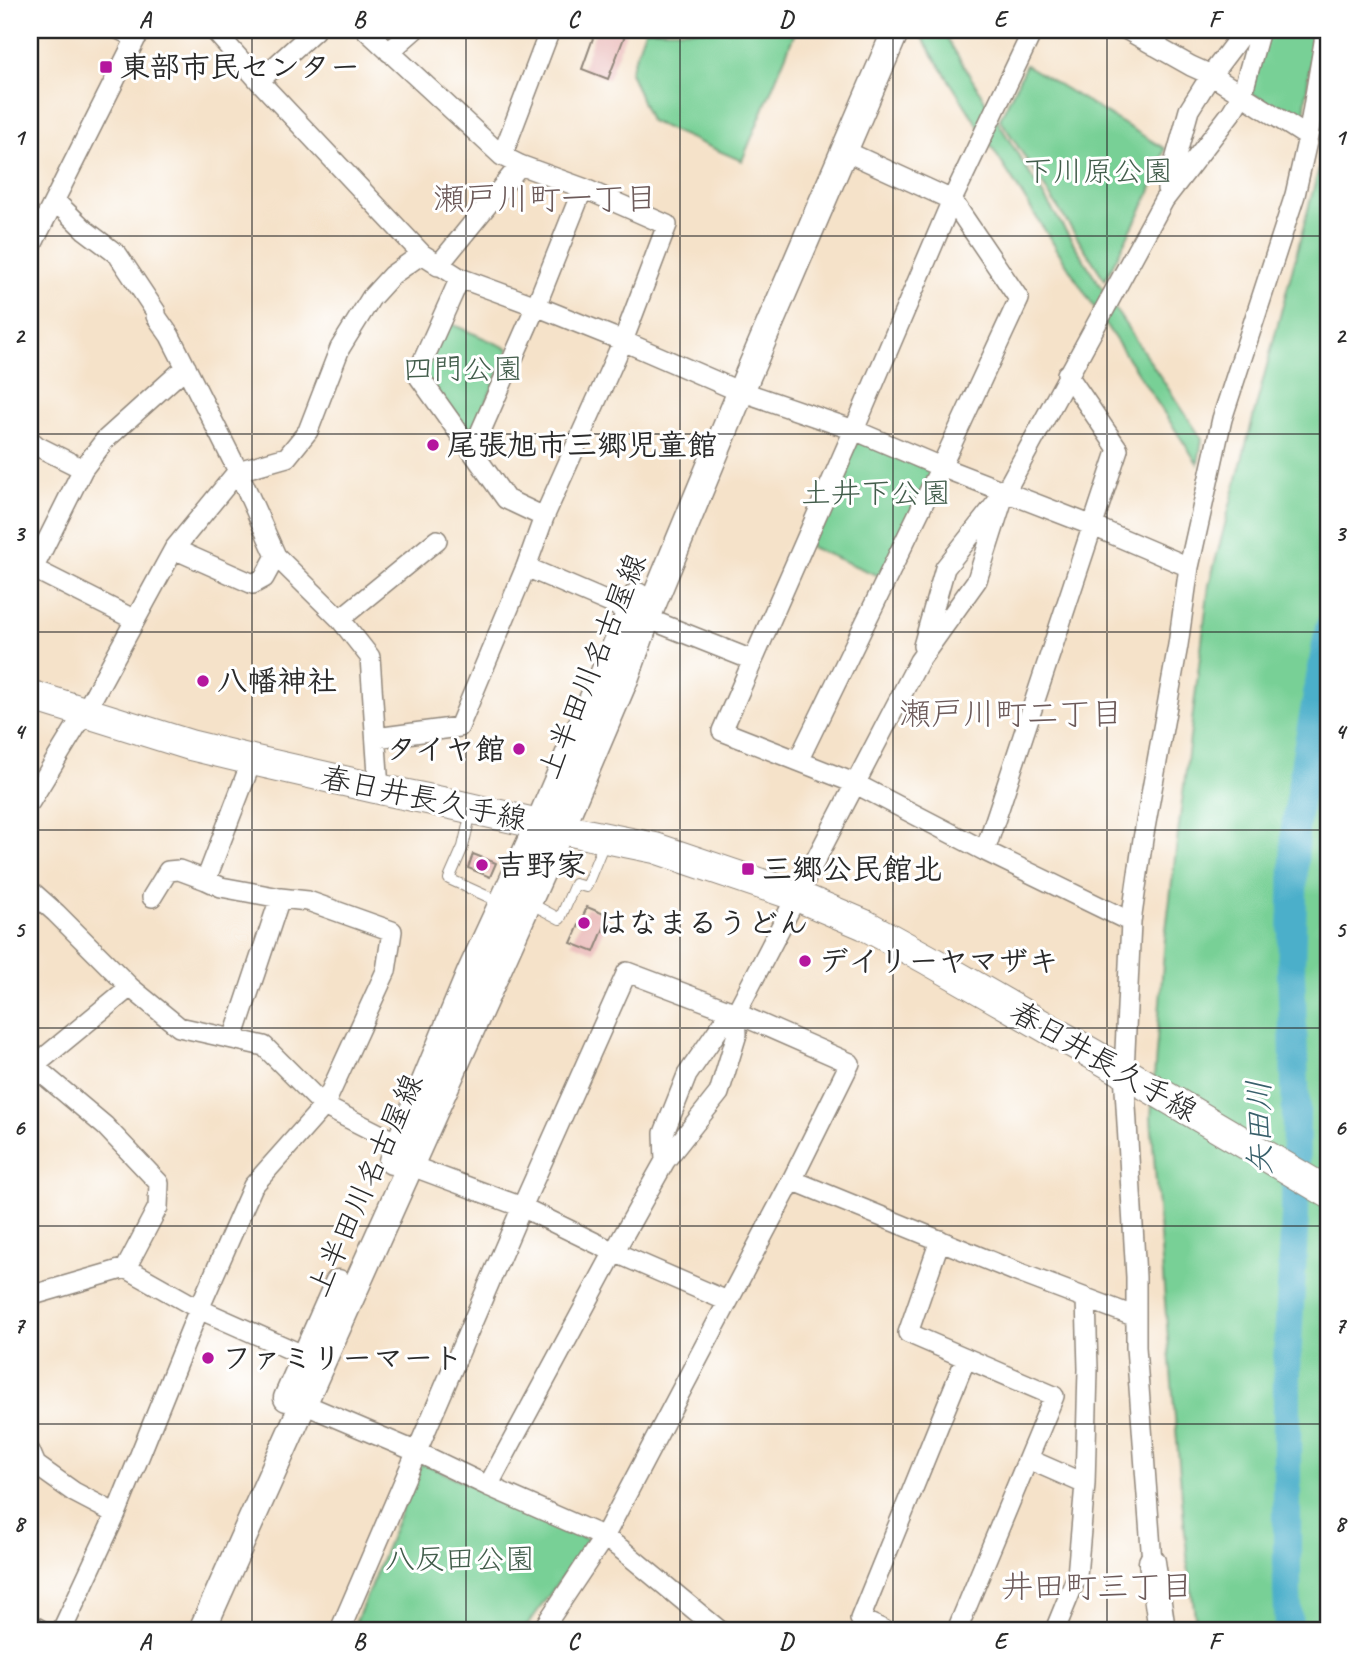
<svg xmlns="http://www.w3.org/2000/svg" width="1359" height="1660" font-family="Caveat,'Klee One',sans-serif">
  <style>
    .green { fill: #78d096; stroke: #527e60; stroke-width: 2 }
    .lines { fill: none; stroke-linecap: round; stroke-linejoin: round }
    .river { stroke: #4bafca; stroke-width: 28 }
    .building { fill: #e8b4b2 }
    .lane-casing { stroke: #90867a; stroke-width: 12 }
    .street-casing { stroke: #90867a; stroke-width: 22 }
    .secondary-casing { stroke: #90867a; stroke-width: 29 }
    .primary-casing { stroke: #90867a; stroke-width: 32 }
    .lane { stroke: #fff; stroke-width: 10 }
    .street { stroke: #fff; stroke-width: 19 }
    .secondary { stroke: #fff; stroke-width: 26 }
    .primary { stroke: #fff; stroke-width: 30 }
    .grid { fill: none; stroke: #2b2b2b; stroke-width: 2; stroke-opacity: 0.55 }
    .poi-dot { fill: #b5179e; stroke: #fff; stroke-width: 2.5 }
    .labels { text-anchor: middle; stroke-width: 6; stroke-linejoin: round; paint-order: stroke }
    .poi-label { font-size: 30px; font-weight: bold; fill: #2b2b2b; stroke: #fff; text-anchor: start }
    .park-label { font-size: 30px; fill: #425d4b; stroke: #fff }
    .street-label { font-size: 30px; fill: #2b2b2b; stroke: #fff }
    .neighbourhood-label { font-size: 32px; fill: #6d5b5a; stroke: #fff }
    .water-label { font-size: 32px; font-style: italic; fill: #38606b; stroke: #fff }
    .neatline { fill: none; stroke: #2b2b2b; stroke-width: 2.5 }
    .grid-label { font-size: 23px; text-anchor: middle; font-weight: bold; fill: #2b2b2b }
  </style>
  <rect width="100%" height="100%" fill="#fff"/>
  <filter id="ink" filterUnits="userSpaceOnUse"><feTurbulence type="fractalNoise" baseFrequency=".0143" numOctaves="2"/><feDisplacementMap in="SourceGraphic" scale="14" xChannelSelector="R" yChannelSelector="G"/><feConvolveMatrix kernelMatrix="1 2 1 2 8 2 1 2 1" color-interpolation-filters="sRGB"/></filter>
  <filter id="wash" filterUnits="userSpaceOnUse"><feTurbulence type="fractalNoise" baseFrequency=".00686" numOctaves="4" result="noise"/><feDisplacementMap in="SourceGraphic" scale="28" xChannelSelector="R" yChannelSelector="G"/><feGaussianBlur stdDeviation="1.57" result="paint"/><feColorMatrix in="noise" values="0 0 0 0 0 0 0 0 0 0 0 0 0 0 0 0 0 1.4 0 .05"/><feComposite in="paint" operator="in"/></filter>
  <g filter="url(#wash)">
    <rect width="100%" height="100%" fill="#f5e2c9"/>
    <path class="green" d="M645,30h151l-54,131 -92,-40 -20,-49z
      M917,30h25l89,146 84,133 87,130 -4,25 -110,-166z
      M1267,30h47l-11,93 -52,-30z
      M1026,65l139,84 -16,46 -44,85 -105,-161z
      M1324,149l5,2v1479h-132l-9,-64 -22,-251 -15,-198 14,-179 44,-353z
      M447,322l62,27 -39,91 -48,-67z
      M857,439l75,31 -51,107 -73,-31z
      M421,1462l168,78 -65,90h-158l-10,-8z"/>
    <g class="lines">
      <path class="river" d="M1289,1630l-2,-39v-230l8,-146 1,-103 -5,-142 4,-141 11,-74 23,-127"/>
    </g>
    <g id="blocks">
      <path class="building" d="M596,30h31l-19,49 -26,-10z
        M473,854l23,9 -6,14 -22,-9z
        M587,907l22,9 -15,36 -23,-9z"/>
    </g>
  </g>
  <g filter="url(#ink)">
    <use href="#blocks" fill-opacity="0" stroke="#90867a" stroke-width="2"/>
    <g class="lines">
      <defs>
        <path id="lane" d="M471,812l-8,35 -14,32 53,24
          M528,902l32,17 15,-35 11,3 18,-44"/>
        <path id="street" d="M120,30l16,8
          M214,30l45,51 163,173 38,24 76,28 87,35 106,46 125,43 87,37 152,59 96,41
          M366,30l136,126 18,9 63,23 84,37 -44,116 -79,176 -18,50 -67,160 -83,11
          M1033,30l-81,170 -98,230 -132,301 132,52 131,68 146,71
          M1127,30l64,36 20,9 97,62
          M1155,46l7,-16
          M389,52l25,-22
          M259,81l56,-51
          M502,156l48,-126
          M1167,189l22,-79 22,-35 34,-45
          M55,201l30,29 33,25 38,57v4l14,20 68,135 38,85 64,63 30,38 9,132
          M30,249l106,-211 7,-8
          M438,266l82,-101
          M460,278l-43,96 89,125 38,18
          M30,440l7,6 46,23
          M472,451l64,-145 47,-118
          M174,549l79,35 11,-6 12,-22
          M30,567l105,53
          M526,567l105,45 121,48
          M33,569l50,-100 22,-29 81,-73
          M340,619l97,-79
          M923,646l22,-78 60,-76 159,-292 67,-87 11,-18 18,-65
          M798,761l143,-294 78,-168 -67,-99 -107,-49
          M30,802l55,-90 89,-163 64,-78 49,-14 21,-26 32,-83 31,-50 21,-23 30,-21
          M985,851l133,-402 -51,-75
          M206,880l46,-120
          M30,890l26,23 74,74 49,40 85,19 60,60 75,38
          M233,1039l47,-141
          M30,1063l75,63 54,57 -1,24 -32,61
          M30,1076l4,-10 96,-79
          M665,1161l-1,-28 23,-58 38,-55 11,-7
          M409,1165l113,42 92,45 113,49
          M792,1180l225,92 119,45
          M940,1240l-32,93 146,63 -97,234
          M30,1296l96,-28 73,41 106,47
          M292,1399l125,53 71,34 116,51 17,12 98,81
          M30,1451l6,14 38,27 42,22
          M1028,1459l57,25 -8,92 -22,54
          M1085,1484l3,-115 -2,-71
          M488,1486l126,-234 51,-91 54,-68 18,-59 -1,-21 183,-352 58,-81 28,-88
          M1152,1562l-16,-215v-70l-12,-205 7,-150 12,-83 35,-194 11,-78 33,-148 73,-224 13,-58 18,-107
          M30,1624l11,6
          M62,1630l54,-116 83,-205 54,-123 71,-80 62,-135 6,-40 -84,-30 -28,-3 -59,-11 -15,-7 -27,-10 -11,1 -16,26
          M340,1630l182,-423 105,-235 109,41 114,50 -58,117 -188,357 -62,93
          M884,1630l-24,-11 106,-261"/>
        <path id="secondary" d="M392,1161l78,-188 69,-150 98,-227
          M287,1398l51,-115
          M1152,1562l10,68
          M202,1630l359,-801 64,-150 22,-61 94,-227 155,-361"/>
        <path id="primary" d="M30,695l160,50 62,15 127,29 77,16 105,24 94,19 142,48 68,29 62,34 197,113 205,121"/>
      </defs>
      <use href="#lane" class="lane-casing"/>
      <use href="#street" class="street-casing"/>
      <use href="#secondary" class="secondary-casing"/>
      <use href="#primary" class="primary-casing"/>
      <use href="#lane" class="lane"/>
      <use href="#street" class="street"/>
      <use href="#secondary" class="secondary"/>
      <use href="#primary" class="primary"/>
    </g>
  </g>
  <path class="grid" d="M252,30v1600M466,30v1600M680,30v1600M893,30v1600M1107,30v1600M30,236h1299M30,434h1299M30,632h1299M30,830h1299M30,1028h1299M30,1226h1299M30,1424h1299"/>
  <g class="poi-dot">
    <rect x="99" y="60" width="14" height="14" rx="3.5"/>
    <circle cx="433" cy="445" r="7"/>
    <circle cx="203" cy="681" r="7"/>
    <circle cx="519" cy="749" r="7"/>
    <circle cx="482" cy="865" r="7"/>
    <rect x="741" y="862" width="14" height="14" rx="3.5"/>
    <circle cx="584" cy="923" r="7"/>
    <circle cx="805" cy="961" r="7"/>
    <circle cx="208" cy="1358" r="7"/>
  </g>
  <g class="labels">
    <g class="poi-label">
      <text x="120" y="77">東部市民センター</text>
      <text x="447" y="455">尾張旭市三郷児童館</text>
      <text x="217" y="691">八幡神社</text>
      <text x="505" y="759" text-anchor="end">タイヤ館</text>
      <text x="496" y="875">吉野家</text>
      <text x="762" y="879">三郷公民館北</text>
      <text x="598" y="933">はなまるうどん</text>
      <text x="819" y="971">デイリーヤマザキ</text>
      <text x="222" y="1368">ファミリーマート</text>
    </g>
    <g class="park-label">
      <text x="1098" y="181">下川原公園</text>
      <text x="463" y="379">四門公園</text>
      <text x="876" y="503">土井下公園</text>
      <text x="460" y="1569">八反田公園</text>
    </g>
    <g class="street-label">
      <text transform="translate(592 666) rotate(-68)" y="10">上半田川名古屋線</text>
      <text transform="translate(424 798) rotate(12)" y="10">春日井長久手線</text>
      <text transform="translate(1104 1061) rotate(30)" y="10">春日井長久手線</text>
      <text transform="translate(365 1185) rotate(-66)" y="10">上半田川名古屋線</text>
    </g>
    <g class="neighbourhood-label">
      <text x="545" y="209">瀬戸川町一丁目</text>
      <text x="1011" y="724">瀬戸川町二丁目</text>
      <text x="1097" y="1597">井田町三丁目</text>
    </g>
    <g class="water-label">
      <text transform="translate(1259 1128) rotate(-91)" y="11">矢田川</text>
    </g>
  </g>
  <rect width="1359" height="1660" fill="none" stroke="#fff" stroke-width="77"/>
  <rect x="38" y="38" width="1282" height="1584" class="neatline"/>
  <g class="grid-label">
    <text x="145" y="27">A</text>
    <text x="359" y="27">B</text>
    <text x="573" y="27">C</text>
    <text x="786" y="27">D</text>
    <text x="1000" y="27">E</text>
    <text x="1214" y="27">F</text>
    <text x="19" y="145">1</text>
    <text x="1340" y="145">1</text>
    <text x="19" y="343">2</text>
    <text x="1340" y="343">2</text>
    <text x="19" y="541">3</text>
    <text x="1340" y="541">3</text>
    <text x="19" y="739">4</text>
    <text x="1340" y="739">4</text>
    <text x="19" y="937">5</text>
    <text x="1340" y="937">5</text>
    <text x="19" y="1135">6</text>
    <text x="1340" y="1135">6</text>
    <text x="19" y="1333">7</text>
    <text x="1340" y="1333">7</text>
    <text x="19" y="1531">8</text>
    <text x="1340" y="1531">8</text>
    <text x="145" y="1649">A</text>
    <text x="359" y="1649">B</text>
    <text x="573" y="1649">C</text>
    <text x="786" y="1649">D</text>
    <text x="1000" y="1649">E</text>
    <text x="1214" y="1649">F</text>
  </g>
</svg>
